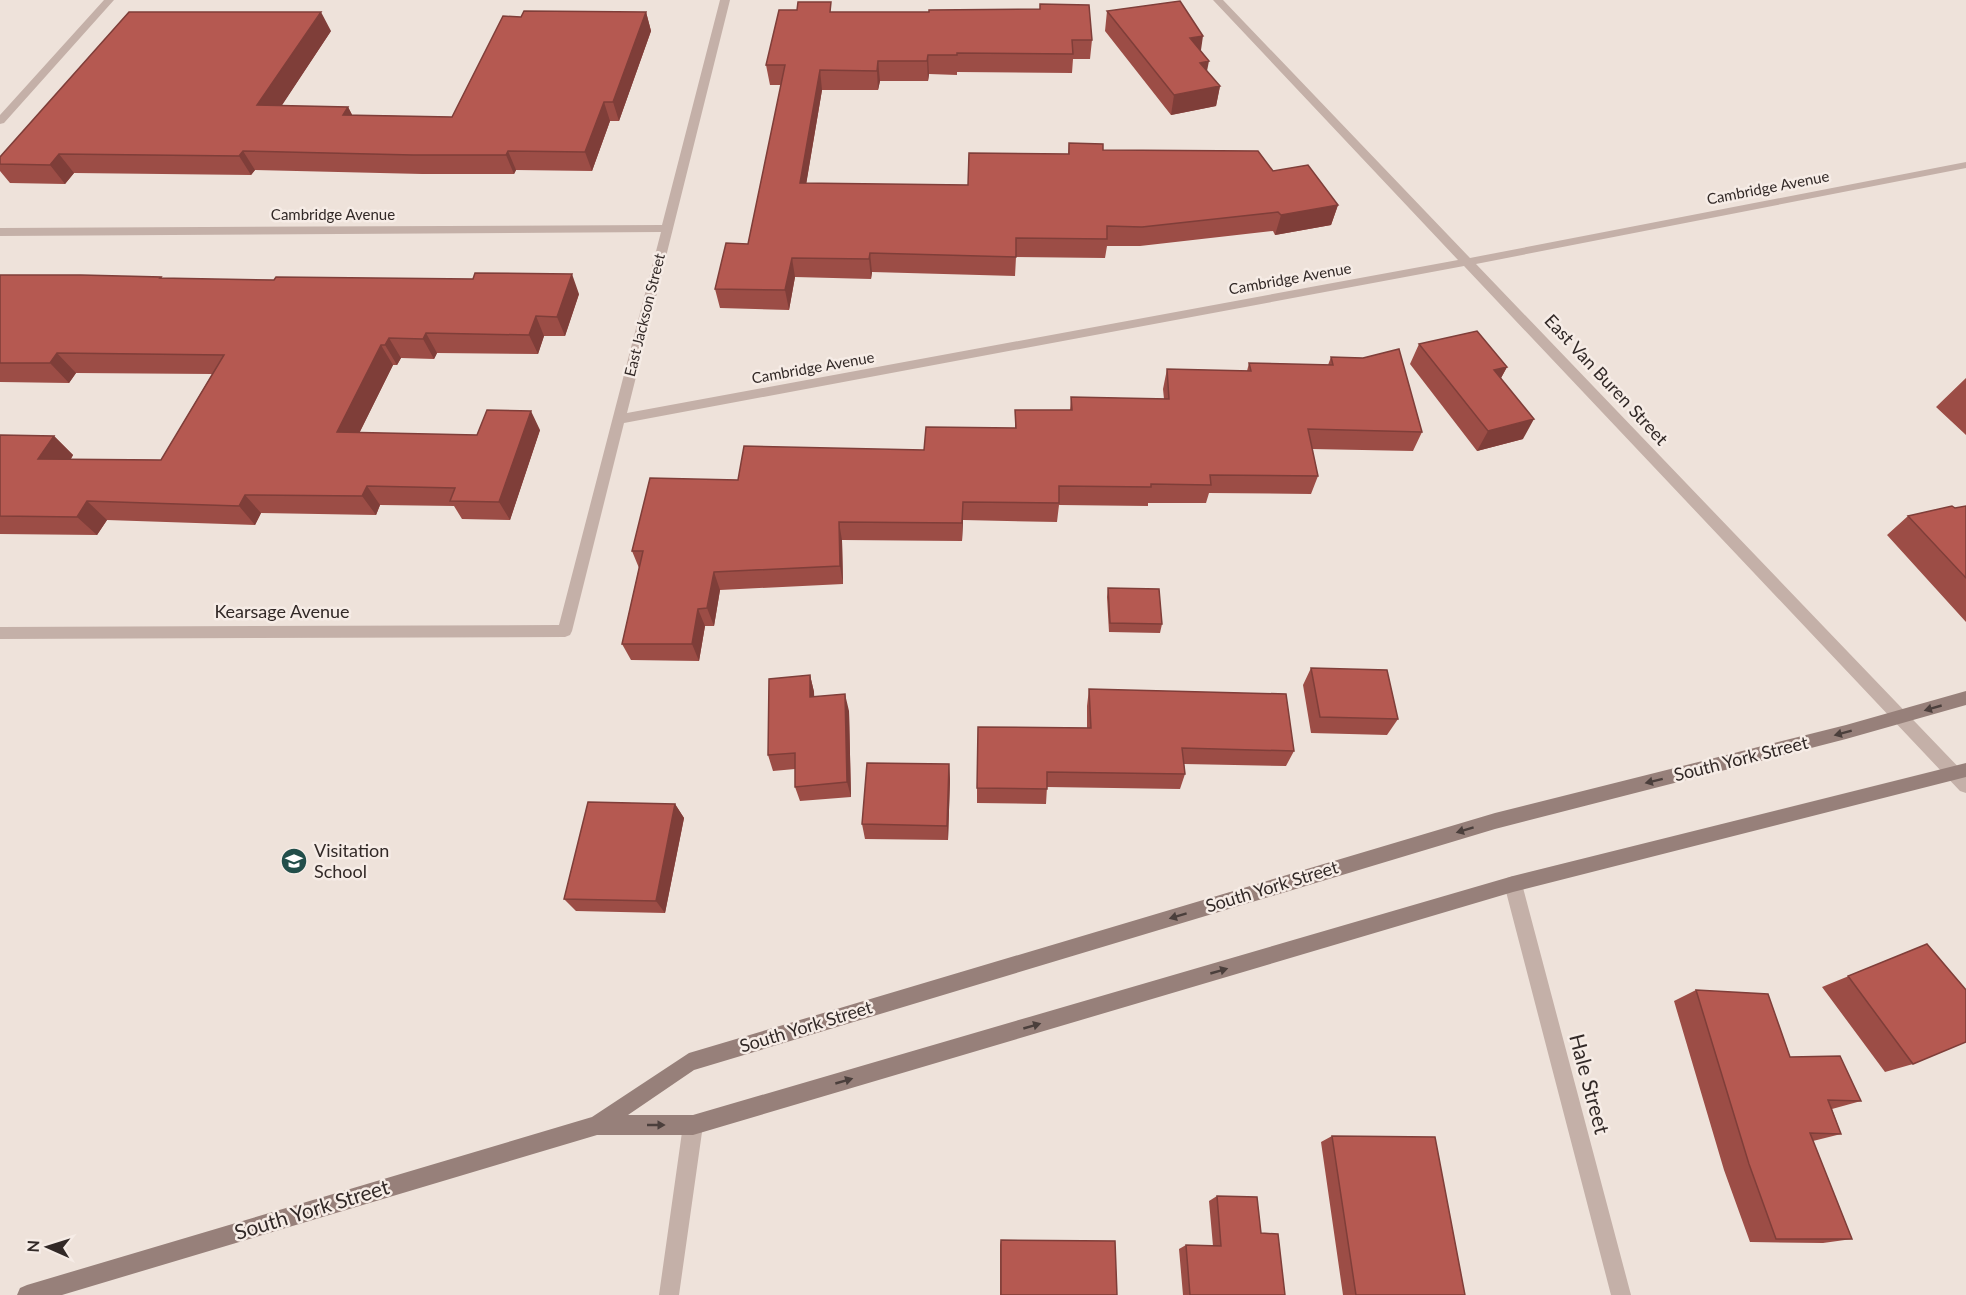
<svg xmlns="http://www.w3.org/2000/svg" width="1966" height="1295" font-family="Lato,sans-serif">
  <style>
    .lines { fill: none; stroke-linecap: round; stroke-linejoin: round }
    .street { fill: #c4b0a8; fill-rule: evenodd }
    .secondary { fill: #97807a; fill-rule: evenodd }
    .wall { fill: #9c4d46 }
    .shaded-wall { fill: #7f3e39 }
    .building { fill: #b55951; stroke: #7f3e39; stroke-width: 1.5 }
    .oneway { fill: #4b3f3c }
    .labels { text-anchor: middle; stroke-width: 5; stroke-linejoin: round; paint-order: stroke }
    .far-street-label { font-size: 15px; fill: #322927; stroke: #f6ece6 }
    .street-label { font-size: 18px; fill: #322927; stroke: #f6ece6 }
    .poi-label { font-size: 18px; fill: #322927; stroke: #f6ece6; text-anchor: start }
    .near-street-label { font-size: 21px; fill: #322927; stroke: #f6ece6 }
  </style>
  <rect width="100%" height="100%" fill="#eee2da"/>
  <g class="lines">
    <path class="street" d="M104,0h10l-110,123 -4,1v-9z
      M720,0h10l-103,413 831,-153 -245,-260h10l247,258 496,-96v6l-490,96 490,511v18l-6,-2 -496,-525 -840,157 -52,208 -2,4 -5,2 -565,2v-12l559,-2 102,-393 -661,4v-8l662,-3z
      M1513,876l6,2 3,6 109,411h-20l-107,-411 3,-6z
      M693,1115l7,3 3,7 -24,170h-20l24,-170 3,-7z"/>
    <path class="secondary" d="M1966,691v14l-120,34 -351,90 -801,241 -66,45h65l820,-239 453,-113v14l-453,115 -820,243h-96l-535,160h-45l3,-7 7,-3 565,-168 97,-64 806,-240 351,-88z"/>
  </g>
  <path class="wall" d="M1107,11l100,60 13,15 -4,20 -45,9 -66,-84z
    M646,12l5,19 -32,90h-9l-18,50 -76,-1 -2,4h-92l-167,-4 -4,5 -177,-2 -9,11 -55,-1 -10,-12v-14l331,-126 -50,75 67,1 4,8 100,2 69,-100z
    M832,12l260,28 -2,19h-17l-1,14 -115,-1v3l-28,-1 -1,7h-48l-2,9h-56l-16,94 162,1 100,-31 1,-11 34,7 170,21 65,34 -7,20 -56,10 -2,-4 -133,15h-33l-2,12 -89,-1 -1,19 -143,-4 -1,7 -76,-2 -6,33 -69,-2 -5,-19 33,-45 33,-159h-11l-4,-20z
    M0,275l161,2 1,1 417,16 -14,42h-21l-6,18 -101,-1 -3,6 -33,-1 -4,7h-4l-34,68 118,2 63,-5 -30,90 -48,-1 -8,-13 -74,-1 -4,10 -115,-2 -6,12 -148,-5 -10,15 -97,-1v-99l54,1 19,19 -2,4 90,1 51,-86 -136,-1 -7,10 -69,-1z
    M1419,344l88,23 -6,11 22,61 -46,12 -67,-87z
    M1331,357l91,75 -9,19 -101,-2 6,27 -7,18 -102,-1 -3,10h-58v3l-89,-1 -2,17 -94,-2 -1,21 -120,-1 1,44 -123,6 -6,36h-9l-6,35 -68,-1 -9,-16 17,-76 -7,-17 106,-71 186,-30 91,-22v-18h55l1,-13 93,2 -1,-10 4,-20 80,2 2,-8 79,2z
    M1966,378v57l-30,-28z
    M1966,506v116l-79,-87 21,-19z
    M1108,588l54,36 -2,9 -51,-1 -2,-35z
    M1311,668l87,51 -11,16 -76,-2 -8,-48z
    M810,675l4,17v5l35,14 2,86 -51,4 -5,-14v-18l-22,2 -5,-16z
    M1089,689l205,62 -8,15 -102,-2 1,10 -5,15 -133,-2 -1,17 -69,-1v-15l110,-60v-22z
    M949,764l1,16 -2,60 -83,-1 -3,-15z
    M675,804l9,14 -19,95 -89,-2 -12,-12z
    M1927,944l-14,120 -28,8 -63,-85z
    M1696,990l94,67 71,44 -29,8 9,25 -28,7 39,98 -29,4 -73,-1 -26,-72 -50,-169z
    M1332,1136l133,159h-122l-22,-153z
    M1217,1196l44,37 24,62h-102l-4,-46 7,-4 27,1 -4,-45z
    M1001,1240l116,55h-117v-50z"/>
  <path class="shaded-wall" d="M321,12l10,19 -62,94 -12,-20z
    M646,12l5,19 -32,90 -6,-19z
    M1203,36l-3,21 -10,-19z
    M928,55l1,19 -1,7 -1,-20z
    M878,61l2,20 -2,9 -1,-19z
    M1209,61l-4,20 -5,-18z
    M820,70l2,20 -19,113 -3,-20z
    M1220,86l-4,20 -45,9 3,-20z
    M604,102l6,19 -18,50 -7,-19z
    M348,107l10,19 -15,-11z
    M243,151l12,19 -4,5 -12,-19z
    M508,151l8,19 -2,4 -8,-19z
    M59,154l15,19 -9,11 -15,-19z
    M1338,205l-7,20 -56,10 6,-20z
    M870,253l2,19 -1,7 -2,-20z
    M792,258l3,19 -6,33 -4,-20z
    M572,274l7,20 -14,42 -8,-19z
    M536,316l8,20 -6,18 -9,-19z
    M426,333l11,20 -3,6 -11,-20z
    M389,338l12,20 -4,7 -12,-20z
    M381,345l12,20 -43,87 -13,-20z
    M57,353l19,20 -7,10 -19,-20z
    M1507,367l-11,20 -2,-17z
    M531,411l9,19 -30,90 -11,-18z
    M1534,419l-11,20 -46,12 11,-20z
    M54,436l19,19 -14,23 -21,-19z
    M367,486l13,19 -4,10 -14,-19z
    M245,495l16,18 -6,12 -16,-19z
    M87,501l20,19 -10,15 -20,-18z
    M963,502v18l-1,21v-18z
    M839,522l3,18 1,44 -3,-18z
    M714,572l6,18 -6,36 -7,-18z
    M698,609l7,17 -6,35 -7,-17z
    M810,675l4,17 1,22 -5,-17z
    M845,694l4,17 2,86 -4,-15z
    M949,764l1,16 -2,60 -1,-14z
    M675,804l9,14 -19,95 -9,-12z"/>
  <path class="building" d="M1180,1l23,35 -13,2 19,23 -9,2 20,23 -46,9 -67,-84z
    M798,2h33l-1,10h99v-2l111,-1v-5l49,1 3,35h-20l1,14 -116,-1v2h-29l-1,6h-49l-1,10 -57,-1 -20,113 168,2 1,-32 100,1v-11l34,1v6l155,1 15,20 35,-6 30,40 -57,10 -3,-3 -136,15 -35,-1v13l-91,-1v19l-146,-4 -1,6 -77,-1 -7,32 -70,-1 11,-46 22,1 37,-179h-19l13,-55h18z
    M524,11l122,1 -33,90h-9l-19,50 -77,-1 -2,4h-93l-170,-4 -4,5 -180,-2 -9,11 -50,-1v-7l129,-145h192l-64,93 91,2 -5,8 109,2 51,-101 18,1z
    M475,273l97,1 -15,43 -21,-1 -7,19 -103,-2 -3,6 -34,-1 -4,7h-4l-44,87 140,3 10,-25 44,1 -32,91 -49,-1 5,-13 -88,-2 -5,10 -117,-1 -6,11 -152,-5 -10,16 -77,-1v-81l54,1 -16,23 123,1 63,-105 -167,-2 -7,10h-50v-88h81l80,2 -1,1 114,2 2,-3 197,2z
    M1477,331l30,36 -13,3 40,49 -46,12 -69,-87z
    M1399,349l23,83 -114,-3 10,47 -108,-1 1,10 -60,-1v3l-92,-1v17l-96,-1 -1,21 -123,-1 1,44 -126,6 -7,36 -9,1 -6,35h-70l21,-93h-11l18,-73 88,2 6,-34 180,4 2,-23 90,1 -1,-18h57l-1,-13 98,2 -2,-30 84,2 -2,-8 84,2 -2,-8 32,1z
    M1952,506l3,2 11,-2v72l-58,-62z
    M1108,588l51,1 3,35 -52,-1z
    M1311,668l76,2 11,49 -78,-2z
    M810,675v22l35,-3 2,88 -52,5v-34l-27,2 1,-76z
    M1089,689l197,5 8,57 -112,-3 3,26 -138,-2v17l-70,-1 1,-61 113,1z
    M867,763l82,1 -2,62 -85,-2z
    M588,802l87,2 -19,97 -92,-2z
    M1927,944l39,46v52l-53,22 -65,-88z
    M1696,990l72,4 22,63 50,-1 21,45 -33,-1 13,34 -31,-1 42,106h-76l-27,-75z
    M1332,1136l103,1 30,158h-109z
    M1217,1196l40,1 4,36 17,1 7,61h-95l-4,-50 35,1z
    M1001,1240l114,1 2,54h-116z"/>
  <defs><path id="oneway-solid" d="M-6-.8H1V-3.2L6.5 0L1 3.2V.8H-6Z" transform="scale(1.5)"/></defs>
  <g class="oneway">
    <use href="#oneway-solid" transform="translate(1933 708) rotate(164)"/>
    <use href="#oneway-solid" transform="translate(1843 733) rotate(165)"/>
    <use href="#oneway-solid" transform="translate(1654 781) rotate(166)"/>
    <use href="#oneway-solid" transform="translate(1465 830) rotate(163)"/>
    <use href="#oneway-solid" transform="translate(1178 916) rotate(163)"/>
    <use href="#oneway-solid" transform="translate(1219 971) rotate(-16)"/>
    <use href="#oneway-solid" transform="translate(1032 1026) rotate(-16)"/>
    <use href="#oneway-solid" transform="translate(844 1081) rotate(-16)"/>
    <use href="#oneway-solid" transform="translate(656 1125)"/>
  </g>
  <defs>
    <symbol id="school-disc" viewBox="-11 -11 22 22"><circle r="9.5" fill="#224e4a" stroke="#f6ece6"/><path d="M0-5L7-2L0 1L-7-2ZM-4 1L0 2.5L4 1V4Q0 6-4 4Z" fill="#fff"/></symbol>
  </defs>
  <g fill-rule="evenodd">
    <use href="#school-disc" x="279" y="846" width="30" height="30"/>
  </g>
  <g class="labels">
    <g class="far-street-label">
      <text transform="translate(1768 188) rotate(-11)" y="5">Cambridge Avenue</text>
      <text x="333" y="220">Cambridge Avenue</text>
      <text transform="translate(1290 279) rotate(-10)" y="5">Cambridge Avenue</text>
      <text transform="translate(645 315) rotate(-76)" y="5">East Jackson Street</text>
      <text transform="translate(813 368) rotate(-10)" y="5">Cambridge Avenue</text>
    </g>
    <g class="street-label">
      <text transform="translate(1606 380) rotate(47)" y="6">East Van Buren Street</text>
      <text x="282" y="618">Kearsage Avenue</text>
      <text transform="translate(1741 759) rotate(-14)" y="6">South York Street</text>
      <text transform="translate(1272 887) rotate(-17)" y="6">South York Street</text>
      <text transform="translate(806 1027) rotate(-17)" y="6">South York Street</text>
    </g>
    <g class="poi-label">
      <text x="314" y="857">Visitation<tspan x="314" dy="21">School</tspan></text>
    </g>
    <g class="near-street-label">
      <text transform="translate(1589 1084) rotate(75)" y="7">Hale Street</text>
      <text transform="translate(312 1210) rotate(-17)" y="7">South York Street</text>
    </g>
  </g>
  <g transform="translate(48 1247) rotate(273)" stroke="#f6ece6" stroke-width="4.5" paint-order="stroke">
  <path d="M0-4.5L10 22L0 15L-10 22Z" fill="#322927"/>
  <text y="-9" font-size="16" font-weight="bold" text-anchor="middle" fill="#322927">N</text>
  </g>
</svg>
